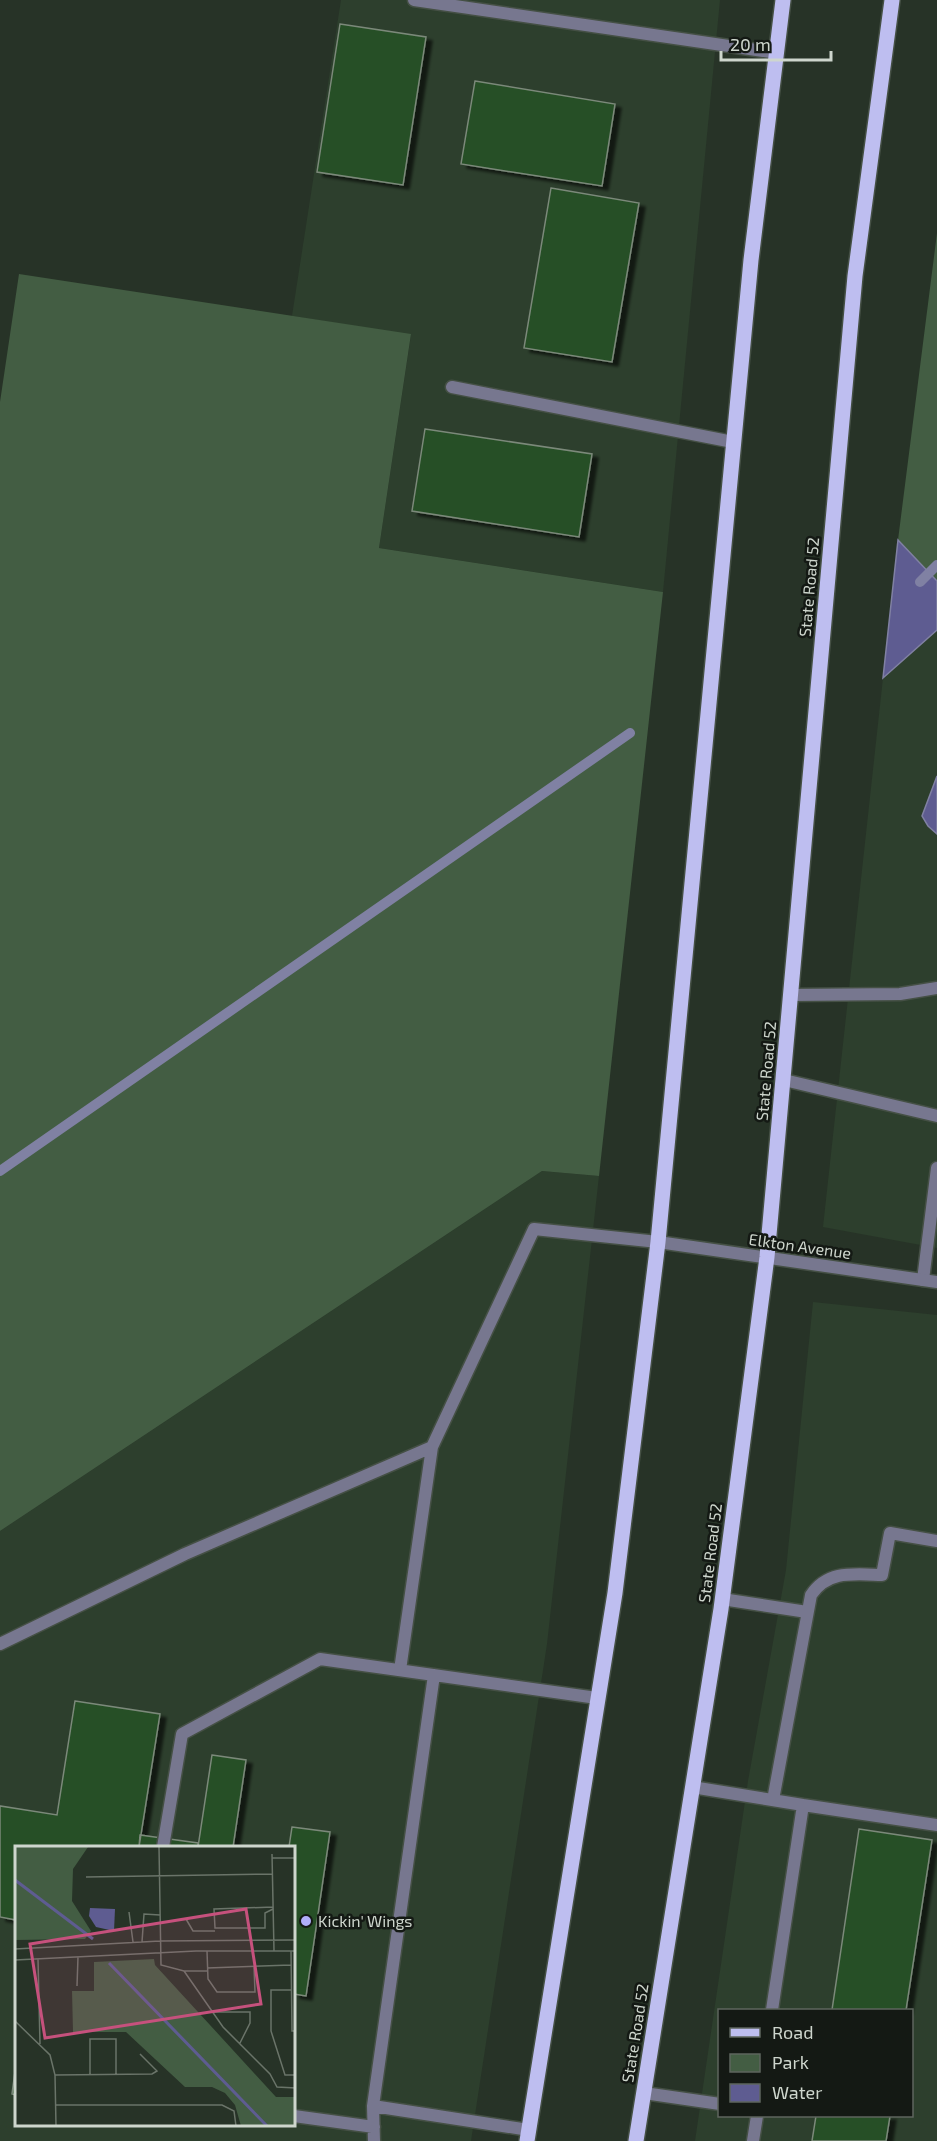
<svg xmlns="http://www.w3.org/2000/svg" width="937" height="2141" font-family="'Exo 2',sans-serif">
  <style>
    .built { fill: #2d3f2d; fill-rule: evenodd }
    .green { fill: #435d43 }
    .water { fill: #5e5c91; stroke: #8081a3; stroke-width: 1.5 }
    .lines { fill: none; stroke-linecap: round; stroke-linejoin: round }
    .stream { stroke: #8081a3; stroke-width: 10 }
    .building { fill: #254f25; stroke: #7b897a; stroke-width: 1.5; filter: url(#shadow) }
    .lane-casing { stroke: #455045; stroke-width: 15 }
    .street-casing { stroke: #455045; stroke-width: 15 }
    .primary-casing { stroke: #455045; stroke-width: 18 }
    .lane { stroke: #77778f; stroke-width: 12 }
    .street { stroke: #77778f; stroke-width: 12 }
    .primary { stroke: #bebef0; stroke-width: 15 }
    .poi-dot { fill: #b0aefa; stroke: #141914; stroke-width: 2 }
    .labels { text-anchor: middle; stroke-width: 5; stroke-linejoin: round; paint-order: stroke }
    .street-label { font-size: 16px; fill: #ced6cd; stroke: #141914 }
    .poi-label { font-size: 16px; fill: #ced6cd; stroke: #141914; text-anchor: start }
    .inset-river { fill: none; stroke: #5e5c91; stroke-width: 3 }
    .inset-road { fill: none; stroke: #6a7469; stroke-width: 1.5 }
    .view { fill: #c6517d; fill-opacity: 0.15; stroke: #c6517d; stroke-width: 3 }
    .inset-edge { fill: none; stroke: #ced6cd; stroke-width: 3 }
  </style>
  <defs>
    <filter id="shadow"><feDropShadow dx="6" dy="4" stdDeviation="1.5" flood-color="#0009"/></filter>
  </defs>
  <rect width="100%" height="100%" fill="#273327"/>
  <path class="built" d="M341,0h379l-57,592 -284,-44 32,-213 -119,-19z
    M937,630v618l-114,-21 60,-549z
    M542,1171l57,5 -52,468 -76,497h-471v-610zM16,1847h278v277h-278z
    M813,1302l124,13v826h-242l53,-360 38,-211zM720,2010h192v106h-192z"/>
  <path class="green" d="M937,233v348l-39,-41z
    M19,274l392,60 -32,214 284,44 -64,584 -57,-5 -542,360v-1129z"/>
  <path class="water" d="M898,540l39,41v49l-54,48z
    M937,776v58l-9,-8 -6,-10z"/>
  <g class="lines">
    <path class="stream" d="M920,582l17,-17
      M0,1171l630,-438"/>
  </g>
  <path class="building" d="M340,24l86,13 -23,148 -86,-13z
    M475,81l140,23 -13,82 -141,-22z
    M551,188l88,15 -27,159 -88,-14z
    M425,429l167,25 -13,83 -167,-26z
    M75,1701l85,13 -21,133h-123v73l-16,-3v-111l57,9z
    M212,1755l34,5 -13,87h-35z
    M292,1827l38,5 -24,164 -12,-2v-147h-5z
    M859,1829l73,11 -26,170h-74z
    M140,1835l58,8v4h-59z
    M16,2064v31l-4,-1z
    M816,2116h74l-4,25h-74z"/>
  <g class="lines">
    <defs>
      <path id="lane" d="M414,0l363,53
        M452,387l281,55
        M791,995l109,-1 37,-6
        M784,1080l153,36
        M923,1280l14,-112
        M722,1599l85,13
        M0,1644l185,-90 247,-107
        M400,1670l32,-223 102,-218 124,13
        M692,1787l111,18
        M773,1800l38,-205c17,-25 42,-21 71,-20l8,-42 47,8
        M163,1847l19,-113 138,-75 277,39
        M772,2010l31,-205 134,20
        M644,2093l76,11
        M373,2106l156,24
        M294,2116l80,11
        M374,2141l-1,-35 61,-431
        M753,2141l4,-25"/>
      <path id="street" d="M658,1242l279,40"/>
      <path id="primary" d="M527,2141l88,-548 43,-351 93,-982 32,-260
        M636,2141l85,-532 46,-352 88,-981 37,-276"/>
    </defs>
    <use href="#lane" class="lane-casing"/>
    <use href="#street" class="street-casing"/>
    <use href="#primary" class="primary-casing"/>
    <use href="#lane" class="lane"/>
    <use href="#street" class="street"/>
    <use href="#primary" class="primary"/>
  </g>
  <circle class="poi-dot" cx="306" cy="1921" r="6"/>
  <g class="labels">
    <g class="street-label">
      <text transform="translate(809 587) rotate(-85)" y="6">State Road 52</text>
      <text transform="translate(766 1071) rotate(-85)" y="6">State Road 52</text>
      <text transform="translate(800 1246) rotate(8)" y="6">Elkton Avenue</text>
      <text transform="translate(710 1553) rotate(-83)" y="6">State Road 52</text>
      <text transform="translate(635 2033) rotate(-81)" y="6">State Road 52</text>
    </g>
    <g class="poi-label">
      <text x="318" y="1927">Kickin' Wings</text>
    </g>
  </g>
  <g transform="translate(15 1846)">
    <rect width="280" height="280" fill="#273327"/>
    <path d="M0,1h73l-15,22 -1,32 19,30 -6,8 -70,1zM139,113l1,6 121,132h19v29h-54l-6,-21 -10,-12 -13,-6h-27l-59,-55h-53l-1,-41h22v-29z" fill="#435d43"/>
    <path d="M75,62l25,1 -1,22 -18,-4 -7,-11z" fill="#5e5c91"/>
    <path class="inset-river" d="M0,34l78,59M94,117l158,163"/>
    <path class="inset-road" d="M144,1l2,118 23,6h23M257,8l2,97M257,12h24M71,31l187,-3M258,61l-59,2 1,19h50v-15l8,-4M114,66l4,30M171,73l7,12h22M127,96l2,-28 16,1M0,103l145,-8 136,-1M192,105l1,28 9,13h38l-1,-25M276,105l1,80h4M23,113l2,85M0,114l181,-9h100M192,122l84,-3M169,125l39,56 47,47 7,13 19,1M62,140l1,-29M277,144h-21v41l14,44h11M196,166h39v11l-10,20M0,175l35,34 5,20 1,51M40,229l97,-1 5,-3 -17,-17M75,229v-36h26v36M41,259h166l12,6 2,15"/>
    <path class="view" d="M231,63l15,95 -216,34 -15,-94z"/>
    <rect width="280" height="280" class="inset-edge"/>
  </g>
  <rect x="718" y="2009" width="195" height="108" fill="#141914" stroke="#5e655e" stroke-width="1.5"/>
  <rect x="730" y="2028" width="30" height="9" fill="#bebef0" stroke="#5e655e" stroke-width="1.5"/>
  <text x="772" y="2039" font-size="18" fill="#ced6cd">Road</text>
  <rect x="730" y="2054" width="30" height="18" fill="#435d43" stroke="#5e655e" stroke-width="1.5"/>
  <text x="772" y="2069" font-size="18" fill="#ced6cd">Park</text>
  <rect x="730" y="2084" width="30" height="18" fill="#5e5c91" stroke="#5e655e" stroke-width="1.5"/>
  <text x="772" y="2099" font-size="18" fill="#ced6cd">Water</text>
  <path d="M721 51v9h110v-9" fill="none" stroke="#ced6cd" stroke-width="3"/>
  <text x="730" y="51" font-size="18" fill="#ced6cd" stroke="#141914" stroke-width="4.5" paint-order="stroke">20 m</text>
</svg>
